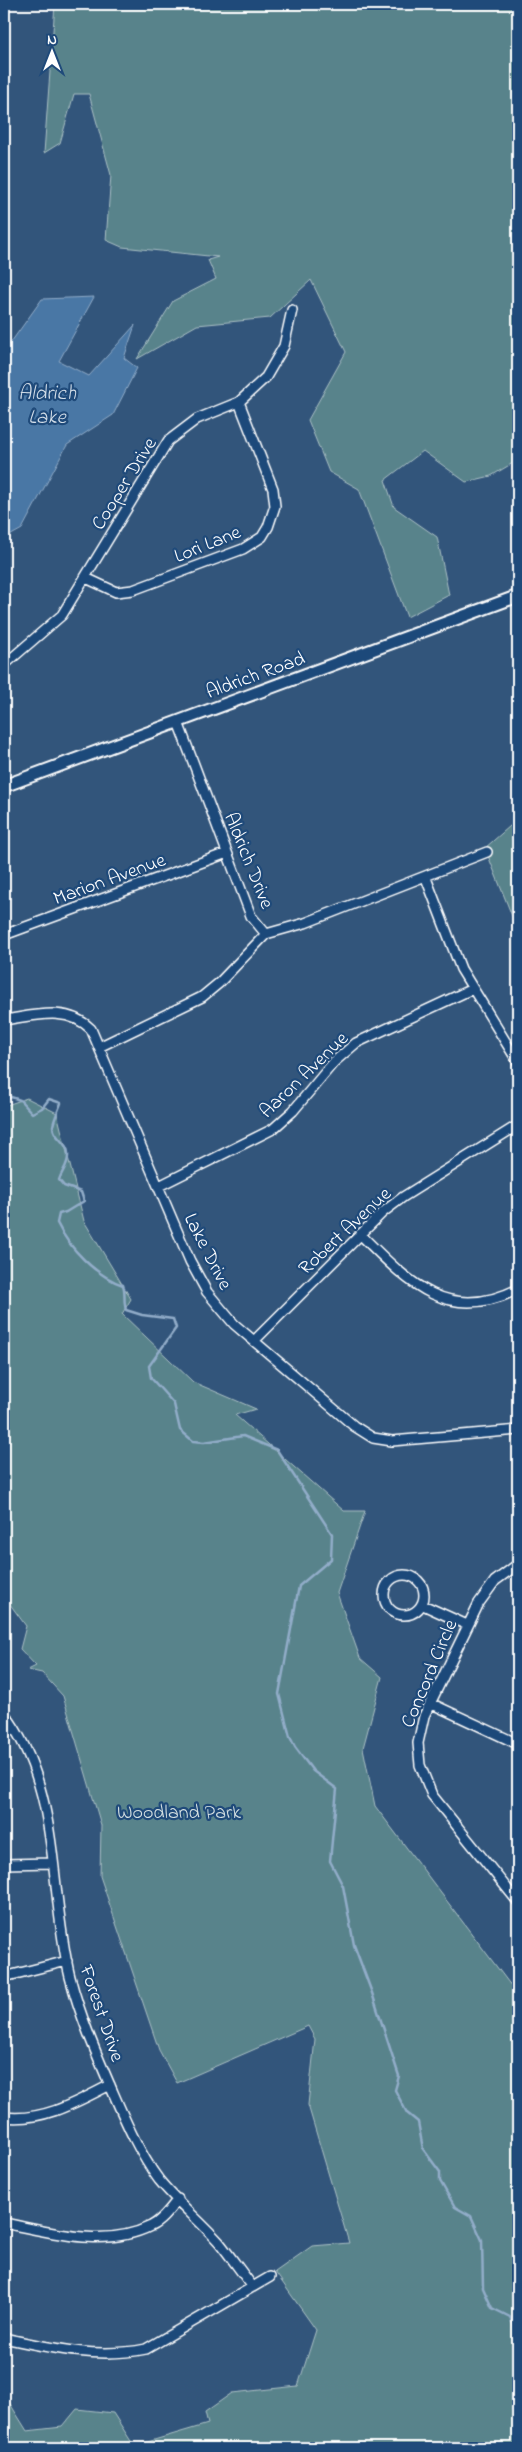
<svg xmlns="http://www.w3.org/2000/svg" width="522" height="2452" font-family="'Indie Flower',sans-serif">
  <style>
    .green { fill: #58838b; stroke: #acc1c5 }
    .water { fill: #4977a5; stroke: #92adc9 }
    .lines { fill: none; stroke-linecap: round; stroke-linejoin: round }
    .stream { stroke: #92adc9; stroke-width: 2.5 }
    .street-casing { stroke: #fff; stroke-width: 12 }
    .secondary-casing { stroke: #fff; stroke-width: 15 }
    .street { stroke: #1f4a7a; stroke-width: 9 }
    .secondary { stroke: #1f4a7a; stroke-width: 11 }
    .labels { text-anchor: middle; stroke-width: 4.5; stroke-linejoin: round; paint-order: stroke }
    .street-label { font-size: 20px; fill: #fff; stroke: #1f4a7a }
    .park-label { font-size: 20px; fill: #d5e0e2; stroke: #1f4a7a }
    .water-label { font-size: 21px; font-style: italic; fill: #d2dde8; stroke: #1f4a7a }
  </style>
  <rect width="100%" height="100%" fill="#32557b"/>
  <filter id="ink" filterUnits="userSpaceOnUse"><feTurbulence type="fractalNoise" baseFrequency=".02" numOctaves="2"/><feDisplacementMap in="SourceGraphic" scale="10" xChannelSelector="R" yChannelSelector="G"/><feConvolveMatrix kernelMatrix="1 2 1 2 8 2 1 2 1" color-interpolation-filters="sRGB"/></filter>
  <g filter="url(#ink)">
    <path class="green" d="M55,4h463v456l-27,16 -25,6 -43,-31 -38,29 9,27 43,30 12,58 -42,22 -48,-128 -30,-17 -21,-52 38,-68 -35,-72 -41,38 -73,7 -60,34 36,-58 43,-22 -8,-19 10,-3 -96,-10 -16,-7 5,-65 -22,-81h-15l-14,49 -16,10z
      M518,819v112l-33,-83z
      M27,1098l30,15 27,108 47,78 -9,15 71,68 63,27 -21,6 109,96h21l-28,82 23,65 22,19 -19,71 12,58 143,189v453h-514v-54l23,37 35,-4 15,-18 36,4 21,33 74,-22 -3,-12 27,-19 66,-7 18,-56 -41,-58 37,-26 37,-3 -41,-138 7,-66 -7,-13 -131,57 -18,-33 -59,-174 1,-51 -38,-129 -21,-23 -14,-3 8,-4 -16,-17 6,-23 -22,-30v-490z"/>
    <path class="water" d="M94,297l-35,64 30,15 46,-51 -11,33 13,10 -24,47 -46,30 -45,84 -18,10v-187l38,-53z"/>
    <g class="lines">
      <path class="stream" d="M4,1102l7,-5 9,3 12,13 10,-5 7,-9 12,4c-2,6 -7,16 -8,23 0,12 15,16 15,28 1,11 -6,16 -9,26l5,6 17,6 3,9 -18,11 -7,2 -2,9c12,25 39,53 66,62 3,8 0,15 3,25l16,5 31,4 3,9 -27,38 2,12 23,26 6,26 13,11 11,1 39,-6 34,14 55,84 -1,25 -32,27 -20,108 11,43 5,10 18,24 24,18 -7,72 13,25 11,59 18,48 27,83 -4,14 12,23 11,9 5,27 17,23v9l15,26 16,9 11,24 1,48 9,20 18,9 8,19"/>
      <defs>
        <path id="street" d="M86,578l30,14 17,-2 110,-41 19,-12 6,-10 7,-21 -2,-17 -34,-87
          M4,665l58,-50 106,-174 29,-22 42,-17 27,-25 18,-31 8,-36
          M178,722l73,194 15,18 39,-11 182,-71
          M426,878l35,91 57,93
          M4,935l223,-82
          M4,1020c30,-4 63,-15 87,9l99,232 17,31 27,32 120,102 19,12 19,3 126,-11
          M99,1047l103,-50 17,-14 47,-49
          M159,1186l114,-57 20,-18 41,-49 22,-19 116,-54
          M360,1234c47,47 87,91 158,55
          M254,1341l128,-128 21,-16 115,-72
          M518,1564l-23,17 -16,22 -55,113 -6,27 2,22 12,30 86,107
          M384 1595a20 20 0 1 1 40 0a20 20 0 1 1-40 0Z
          M423,1605l44,20
          M430,1703l88,41
          M4,1713c58,76 44,175 66,264 10,39 26,76 42,113 13,30 27,63 47,90 18,22 41,41 60,62 12,15 23,31 34,45
          M4,1864l49,-1
          M4,1977l63,-16
          M4,2117c38,5 73,-15 106,-32
          M4,2223c47,9 101,26 147,3 11,-5 19,-17 27,-27
          M4,2338c47,10 94,21 142,11l124,-72"/>
        <path id="secondary" d="M4,786l514,-190"/>
      </defs>
      <use href="#street" class="street-casing"/>
      <use href="#secondary" class="secondary-casing"/>
      <use href="#street" class="street"/>
      <use href="#secondary" class="secondary"/>
    </g>
  </g>
  <g class="labels">
    <g class="street-label">
      <text transform="translate(123 483) rotate(-58)" y="7">Cooper Drive</text>
      <text transform="translate(207 543) rotate(-22)" y="7">Lori Lane</text>
      <text transform="translate(255 674) rotate(-20)" y="7">Aldrich Road</text>
      <text transform="translate(250 860) rotate(68)" y="7">Aldrich Drive</text>
      <text transform="translate(109 878) rotate(-20)" y="7">Marion Avenue</text>
      <text transform="translate(303 1074) rotate(-44)" y="7">Aaron Avenue</text>
      <text transform="translate(344 1230) rotate(-43)" y="7">Robert Avenue</text>
      <text transform="translate(209 1251) rotate(63)" y="7">Lake Drive</text>
      <text transform="translate(428 1673) rotate(-67)" y="7">Concord Circle</text>
      <text transform="translate(103 2013) rotate(71)" y="7">Forest Drive</text>
    </g>
    <g class="park-label">
      <text x="179" y="1818">Woodland Park</text>
    </g>
    <g class="water-label">
      <text x="47" y="399">Aldrich<tspan x="47" dy="24">Lake</tspan></text>
    </g>
  </g>
  <rect width="522" height="2452" fill="none" stroke="#1f4a7a" stroke-width="20"/>
  <rect x="10" y="10" width="502" height="2432" fill="none" stroke="#fff" stroke-width="2" filter="url(#ink)"/>
  <g transform="translate(52 52)" stroke="#1f4a7a" stroke-width="4" paint-order="stroke">
  <path d="M0-4L9 19L0 12L-9 19Z" fill="#ffffff"/>
  <text y="-8" font-size="14" font-weight="bold" text-anchor="middle" fill="#ffffff">N</text>
  </g>
</svg>
